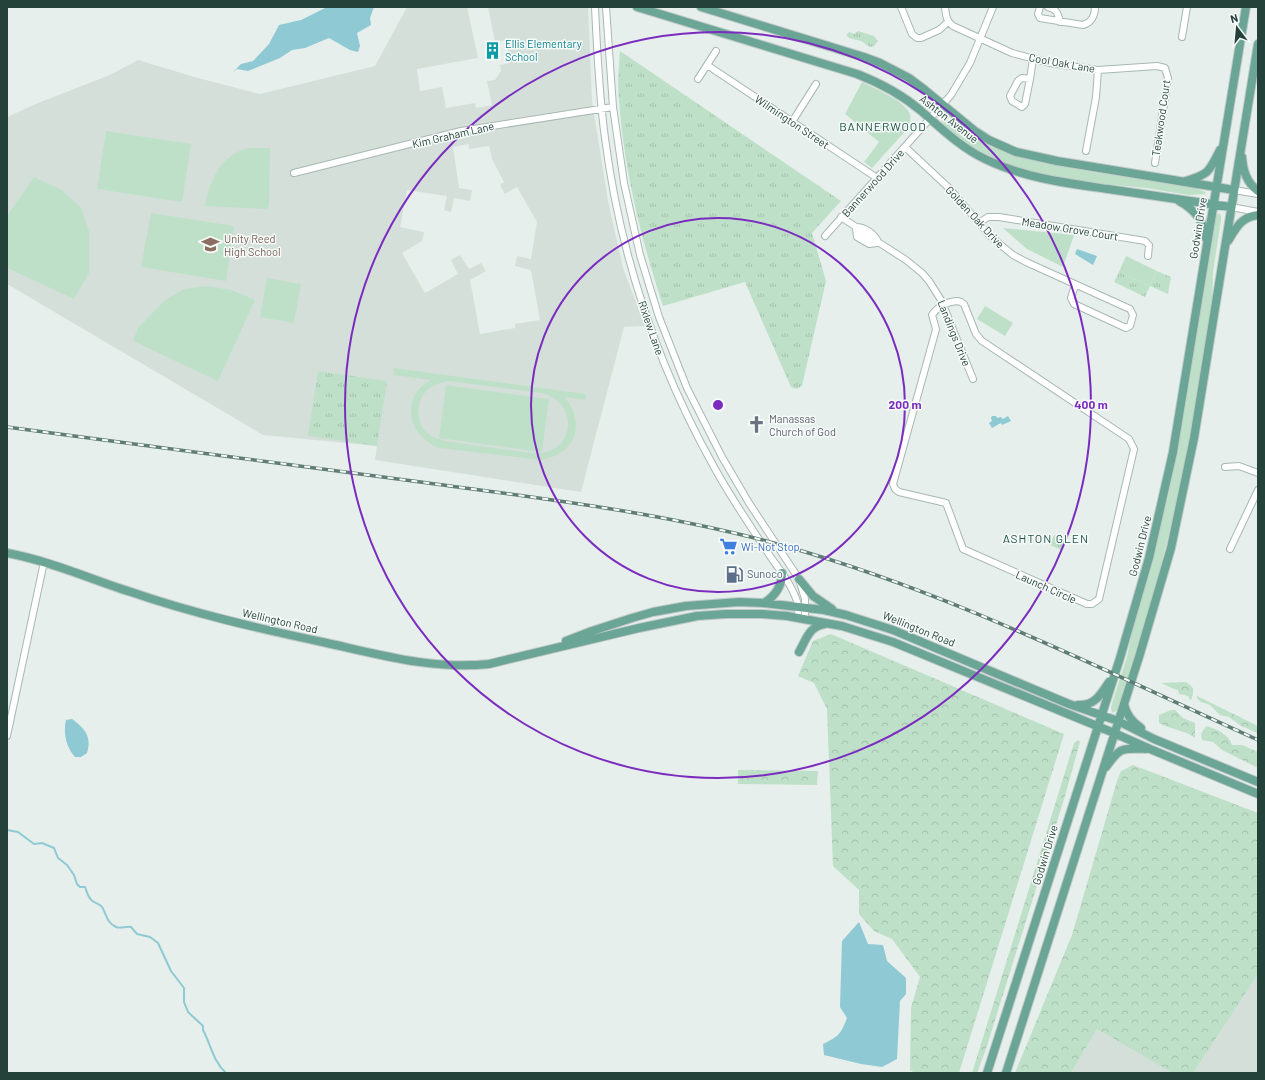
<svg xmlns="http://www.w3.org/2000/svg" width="1265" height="1080" font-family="Barlow,sans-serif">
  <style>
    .built { fill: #d4dfda; fill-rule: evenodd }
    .green { fill: #bfe0c8; fill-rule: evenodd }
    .forest { fill: url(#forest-crowns) }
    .park { fill: url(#park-tufts) }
    .water { fill: #8ec9d4 }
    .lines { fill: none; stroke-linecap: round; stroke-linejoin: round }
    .stream { stroke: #8ec9d4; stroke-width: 2 }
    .minor-casing { stroke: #a8b8b2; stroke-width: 8 }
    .major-casing { stroke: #c2cac8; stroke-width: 10 }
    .minor { stroke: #fff; stroke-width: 6 }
    .major { stroke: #6aa596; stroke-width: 8 }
    .rail-casing { stroke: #5f7d75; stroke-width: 3.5 }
    .rail { stroke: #f7fbf9; stroke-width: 2; stroke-dasharray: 6; stroke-linecap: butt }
    .ring { fill: none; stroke: #7b2cbf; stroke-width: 2 }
    .labels { text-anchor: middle; stroke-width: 3; stroke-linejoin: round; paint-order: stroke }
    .culture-label { font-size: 11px; fill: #0d838f; stroke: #f7fbf9; text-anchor: start }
    .street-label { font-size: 11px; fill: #24423a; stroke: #f7fbf9 }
    .education-label { font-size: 11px; fill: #785e54; stroke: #f7fbf9; text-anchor: start }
    .worship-label { font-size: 11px; fill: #5b616d; stroke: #f7fbf9; text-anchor: start }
    .shop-label { font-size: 11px; fill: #366cbe; stroke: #f7fbf9; text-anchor: start }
    .service-label { font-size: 11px; fill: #4e5e75; stroke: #f7fbf9; text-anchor: start }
    .neighbourhood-label { font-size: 12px; letter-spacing: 1px; fill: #1f5548; stroke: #f7fbf9 }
    .centre { fill: #7b2cbf; stroke: #f7fbf9; stroke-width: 2 }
    .ring-label { font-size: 12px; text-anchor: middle; font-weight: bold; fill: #7b2cbf; stroke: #f7fbf9; stroke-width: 3; stroke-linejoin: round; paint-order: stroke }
  </style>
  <defs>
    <pattern id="forest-crowns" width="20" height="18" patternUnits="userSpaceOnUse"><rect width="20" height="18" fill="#bfe0c8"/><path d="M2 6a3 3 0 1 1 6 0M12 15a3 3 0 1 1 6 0" fill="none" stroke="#a4c1ad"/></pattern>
    <pattern id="park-tufts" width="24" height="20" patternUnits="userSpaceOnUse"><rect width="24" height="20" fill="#bfe0c8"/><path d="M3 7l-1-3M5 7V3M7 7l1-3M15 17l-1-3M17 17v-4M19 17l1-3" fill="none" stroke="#a4c1ad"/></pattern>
  </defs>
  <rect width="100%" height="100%" fill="#e6efeb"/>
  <path class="built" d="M407,7h60l11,51 -61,11 3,22 22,-4 4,21 29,-5 1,5 16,-3 -5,-24 8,-1 6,-9 -1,-6 10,-2 -4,-23 -11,2 -7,-35h100l4,94 16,100 15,67 22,58 -21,1 -43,165 -206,-32 2,-14 -114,-11 -256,-151v-167l31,-14 72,-28 28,-15 60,18 62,16 115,-28zM469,144v5l20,-3 3,13 12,23 -4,3 5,9 12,-7 20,35 -6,37 -14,-3 -2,10 16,4 9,50 -25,4v4l-35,6 -10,-54 16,-9 -5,-8 -12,6 -9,-14 -9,5 7,14 -33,19 -23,-40 20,-12 2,-9 -24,-5 7,-37 40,6 -3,14 7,2 3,-14 16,3 2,-11 -13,-2 -6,-41z
    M1258,864v209h-187l26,-44z"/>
  <path class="green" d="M862,82c13,7 42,18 48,32 1,5 0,8 -1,13l-37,41 -8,-6 15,-20 -34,-28z
    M941,118h4c15,10 29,22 46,28 61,24 134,30 199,40l15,6 1,2 -17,1 -43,-7 -51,-5 -66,-11 -26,-10 -23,-11 -17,-10 -13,-9 -8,-10z
    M106,131l85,13 -9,58 -85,-13z
    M258,148h12l-1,58 -3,3 -61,-3c4,-23 15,-50 40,-57 4,-1 9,-1 13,-1z
    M34,177l28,13 19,18 8,23v42l-15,26 -67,-31v-52z
    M151,213l83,13 -8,55 -85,-14z
    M1219,213l2,3v4l-8,52 -1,35 -14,90 -16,85 -33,131 -30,96 -7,4 -1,-5 2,-8 14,-43 7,-34 35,-130 32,-189 13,-84 1,-4z
    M1003,228l71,7 -11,32 -36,-18z
    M1126,256l31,15 -7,15 -31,-14z
    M267,278l34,6 -7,39 -34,-6z
    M206,286l26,4 23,10 -37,81 -85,-40 5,-13 27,-28 19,-11z
    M985,306l28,17 -8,13 -28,-17z
    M394,368l192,26 -1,6 -20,-3c4,6 9,13 10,20 5,25 -12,39 -34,43l-102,-12c-24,-9 -38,-37 -20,-59 3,-4 9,-7 12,-9l-37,-5zM448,381l93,12c35,7 37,55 0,60 -10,1 -22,-2 -33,-3 -21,-3 -42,-6 -63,-9 -5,-2 -11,-3 -15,-6 -16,-11 -15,-36 0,-47 5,-4 12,-6 18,-7z
    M446,385l103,14 -7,53 -103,-14z"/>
  <path class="forest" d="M831,634l233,100 -105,339h-44l-5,-3 1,-62 9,-31 -28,-38 -18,-8 -15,-17v-24l-26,-24 -6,-157 -13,-26 -16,-7 15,-35z
    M1186,682l7,6v6l-2,6 -2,-1v-2l-4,-2 -6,-1 -1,-4 -4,-1 -13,-6z
    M1197,696l61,30v7l-17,-7 -12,-9 -9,-2 -10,-10 -9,-3 -3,-3z
    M1171,710h4l8,8 12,5v15l-8,-5 -19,-6 -9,-4v-8z
    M1206,726c10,2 23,9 26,19h10l16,7v16l-36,-18 -9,-8 -11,-2 -1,-6z
    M1078,740l2,2 -15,54 -79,253 -9,24h-5l102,-330z
    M1133,765l125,48v161l-65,99h-20l-76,-44 -26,44h-56l57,-138 45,-154 4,-10z
    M738,770l80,1 -1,14 -79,-1z"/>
  <path class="park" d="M858,31l16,5 4,5 -4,5 -4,1 -9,-6 -12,-3 -3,-3 3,-3 5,2z
    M620,51l221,150 -29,32 14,48 -24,105 -5,3 -6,-2 -46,-105 -82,24c-22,-67 -39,-136 -44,-206 -2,-16 0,-33 1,-49z
    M1157,271l14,6 -3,17 -18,-8 -5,11 -31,-15 5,-10 31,14z
    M318,371l69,10 -10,65 -69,-10z
    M1054,535l11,5 -4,10 -11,-5z"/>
  <path class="water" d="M327,7h47l-4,11 1,7 -14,8 3,13 -2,6 -8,-2 -21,-12 -24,10 -13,2 -12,8 -32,13 -11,-2 -5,4 9,-9 12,-3 16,-17 10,-19 22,-5z
    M1077,249l20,7 -4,9 -18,-11z
    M992,416h4l1,2 4,-1 2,2 5,-3 3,5 -9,4 -1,-2 -9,5 -3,-5 3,-2 -1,-3z
    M72,719c13,10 20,17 15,34l-6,4h-6c-9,-10 -12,-24 -9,-37z
    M859,922l9,22 15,1 4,16 19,17v16l-6,7 -3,58 -15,8 -21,-3 -37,-9 -1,-11c15,-7 18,-10 24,-26l-7,-11 2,-66z"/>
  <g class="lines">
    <path class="stream" d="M7,830l11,2 16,12 8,-1 12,5 4,10 9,7 7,10 3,9 3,3h5c2,5 3,12 9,15 3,2 6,2 8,5 5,8 4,15 14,20 4,2 10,-1 15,0l6,7 13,3 8,6 13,28 13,17v14l4,10 15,14v4c8,15 10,31 23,43"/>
    <defs>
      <path id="minor" d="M595,7c2,44 4,88 10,131 15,116 52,227 109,329 17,31 37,60 56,89 11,16 23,30 28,49 1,4 0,8 0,13
        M606,7l7,100 11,76 16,72 19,62 28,71 35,69 27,46 50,76 6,20v20
        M901,7l11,27 5,4h4l18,-8 9,-8
        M945,7c1,8 1,14 8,19l59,27 38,10 48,7 59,-4 8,2 3,10 -13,85
        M1040,7l-2,7 2,4 43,7c8,-2 12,-9 12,-18
        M1048,7c9,2 10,7 12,15
        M1182,37l5,-30
        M707,65l170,113
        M1022,78l8,1 -5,25 -3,3 -10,-6 -2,-5 8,-15z
        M698,79l18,-28
        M1030,79l3,-20
        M792,122l24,-38
        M905,147l45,42 40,47 23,19 13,7 104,47 3,6 -3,11 -4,2 -52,-24 -3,-6 4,-13
        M1086,151l10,-54 2,-27
        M294,173l167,-42 152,-24
        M1234,190l24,4
        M1231,207l27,5
        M841,217l15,10 4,6 12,7 6,2 28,18 16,13 7,8 12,19 32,79
        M979,223l9,-6h11l146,24 4,4 -1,11
        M856,227c9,0 19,7 22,15
        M856,228l1,9 12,7 8,-1
        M825,236l126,-141 19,-32 23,-56
        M957,301l4,1 3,2 12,30 6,7 147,98 5,10 -35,150 -7,5h-5l-124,-55 -17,-46 -47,-11 -4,-3 -2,-5 42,-151 1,-4 -4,-14c6,-9 14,-13 25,-14z
        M1225,467l14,-1 19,7
        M1230,549l28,-59
        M7,736l37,-174"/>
      <path id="major" d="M637,7l220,67c23,9 44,20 63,36 21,18 40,37 65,49 39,19 81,24 123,30 41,6 82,12 123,18
        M701,7l163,50 16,6 29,15 16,12 50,41 14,9 27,12 41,9 177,29
        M1242,157c1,13 4,25 16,34
        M1186,181c23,-7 23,-9 34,-31
        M1179,201c15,8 25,19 27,37
        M1228,241c8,-13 13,-24 30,-26
        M7,553c43,8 83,26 124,39 64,22 130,37 196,51 54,12 107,27 162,21l150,-36 58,-12 29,-2h36l25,2 55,10 51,16 221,91 36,16 108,45
        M799,579l14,17 19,13
        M764,603c11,-7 18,-17 18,-30
        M566,641l26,-10 40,-13 21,-6 33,-6 53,-4 25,1 60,7 22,5 47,15 176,74 49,17 36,18 104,43
        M799,652c7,-12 10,-26 26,-28
        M1124,704c2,11 8,18 17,24
        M1078,705c17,1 23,-11 31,-23
        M1106,767c14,-20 16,-19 40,-18
        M987,1073l133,-415 29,-100 24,-106 73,-445
        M1006,1073l133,-416 32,-109 23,-110 64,-394"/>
    </defs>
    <use href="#minor" class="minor-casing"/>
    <use href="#major" class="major-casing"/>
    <use href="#minor" class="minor"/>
    <use href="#major" class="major"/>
    <defs>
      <path id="rail" d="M7,427c140,19 280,37 421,56 118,16 237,30 353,62 166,46 320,124 477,195"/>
    </defs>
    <use href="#rail" class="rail-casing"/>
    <use href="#rail" class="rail"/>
  </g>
  <g class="ring">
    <circle cx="718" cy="405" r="187"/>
    <circle cx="718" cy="405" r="373"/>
  </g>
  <defs>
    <symbol id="building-bare" viewBox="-9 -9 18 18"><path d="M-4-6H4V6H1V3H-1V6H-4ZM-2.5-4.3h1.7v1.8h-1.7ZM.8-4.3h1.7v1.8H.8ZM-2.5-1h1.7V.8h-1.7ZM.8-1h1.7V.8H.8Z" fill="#0f9aa8" stroke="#f7fbf9" stroke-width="2.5" paint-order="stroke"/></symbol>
    <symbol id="school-bare" viewBox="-9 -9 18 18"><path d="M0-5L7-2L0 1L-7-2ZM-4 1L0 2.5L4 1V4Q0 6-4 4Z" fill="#8d6e63" stroke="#f7fbf9" stroke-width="2.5" paint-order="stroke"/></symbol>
    <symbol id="church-bare" viewBox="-9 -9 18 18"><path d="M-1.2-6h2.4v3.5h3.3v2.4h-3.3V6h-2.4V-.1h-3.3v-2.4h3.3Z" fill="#6b7280" stroke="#f7fbf9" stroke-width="2.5" paint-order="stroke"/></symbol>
    <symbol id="supermarket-bare" viewBox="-9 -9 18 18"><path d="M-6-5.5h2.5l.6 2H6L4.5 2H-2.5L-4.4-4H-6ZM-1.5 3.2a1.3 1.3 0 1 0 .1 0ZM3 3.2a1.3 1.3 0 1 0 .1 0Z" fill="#3f7fe0" stroke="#f7fbf9" stroke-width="2.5" paint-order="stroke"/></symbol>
    <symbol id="fuel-bare" viewBox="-9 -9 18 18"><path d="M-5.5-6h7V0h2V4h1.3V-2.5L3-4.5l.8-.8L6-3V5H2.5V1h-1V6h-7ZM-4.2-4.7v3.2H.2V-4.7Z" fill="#5c6f8a" stroke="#f7fbf9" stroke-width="2.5" paint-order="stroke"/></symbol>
  </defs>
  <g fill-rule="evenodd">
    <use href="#building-bare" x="480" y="38" width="25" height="25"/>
    <use href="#school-bare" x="198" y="232" width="25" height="25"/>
    <use href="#church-bare" x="744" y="412" width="25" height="25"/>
    <use href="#supermarket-bare" x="716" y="534" width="25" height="25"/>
    <use href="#fuel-bare" x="722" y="562" width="25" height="25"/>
  </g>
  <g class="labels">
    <g class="culture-label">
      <text x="505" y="48">Ellis Elementary<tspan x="505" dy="13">School</tspan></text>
    </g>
    <g class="street-label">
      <text transform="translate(1062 63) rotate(10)" y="4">Cool Oak Lane</text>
      <text transform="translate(1161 118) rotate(-82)" y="4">Teakwood Court</text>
      <text transform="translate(949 119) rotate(38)" y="4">Ashton Avenue</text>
      <text transform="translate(792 122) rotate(34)" y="4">Wilmington Street</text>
      <text transform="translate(453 135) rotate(-13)" y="4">Kim Graham Lane</text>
      <text transform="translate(873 183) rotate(-48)" y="4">Bannerwood Drive</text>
      <text transform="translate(975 217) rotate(47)" y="4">Golden Oak Drive</text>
      <text transform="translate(1198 228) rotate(-81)" y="4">Godwin Drive</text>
      <text transform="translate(1070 229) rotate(9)" y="4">Meadow Grove Court</text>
      <text transform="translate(651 328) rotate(71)" y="4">Rixlew Lane</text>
      <text transform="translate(954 333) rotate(68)" y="4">Landings Drive</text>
      <text transform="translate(1140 546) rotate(-76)" y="4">Godwin Drive</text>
      <text transform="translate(1046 587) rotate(24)" y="4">Launch Circle</text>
      <text transform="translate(280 621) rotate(13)" y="4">Wellington Road</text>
      <text transform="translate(919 629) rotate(22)" y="4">Wellington Road</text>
      <text transform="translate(1045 855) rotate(-73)" y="4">Godwin Drive</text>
    </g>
    <g class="education-label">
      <text x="224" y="243">Unity Reed<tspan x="224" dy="13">High School</tspan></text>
    </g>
    <g class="worship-label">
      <text x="769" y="423">Manassas<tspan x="769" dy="13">Church of God</tspan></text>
    </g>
    <g class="shop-label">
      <text x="741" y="551">Wi-Not Stop</text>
    </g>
    <g class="service-label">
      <text x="747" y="578">Sunoco</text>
    </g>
    <g class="neighbourhood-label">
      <text x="883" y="131">BANNERWOOD</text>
      <text x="1046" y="543">ASHTON GLEN</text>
    </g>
  </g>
  <circle cx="718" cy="405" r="6" class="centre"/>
  <g class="ring-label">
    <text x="905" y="409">200 m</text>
    <text x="1091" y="409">400 m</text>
  </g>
  <rect width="1265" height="1080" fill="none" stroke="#24423a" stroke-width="16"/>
  <g transform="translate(1237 28) rotate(344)" stroke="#f7fbf9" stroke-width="3" paint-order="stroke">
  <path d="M0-3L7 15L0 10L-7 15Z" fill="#24423a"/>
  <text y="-6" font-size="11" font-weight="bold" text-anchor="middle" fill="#24423a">N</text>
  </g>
</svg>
